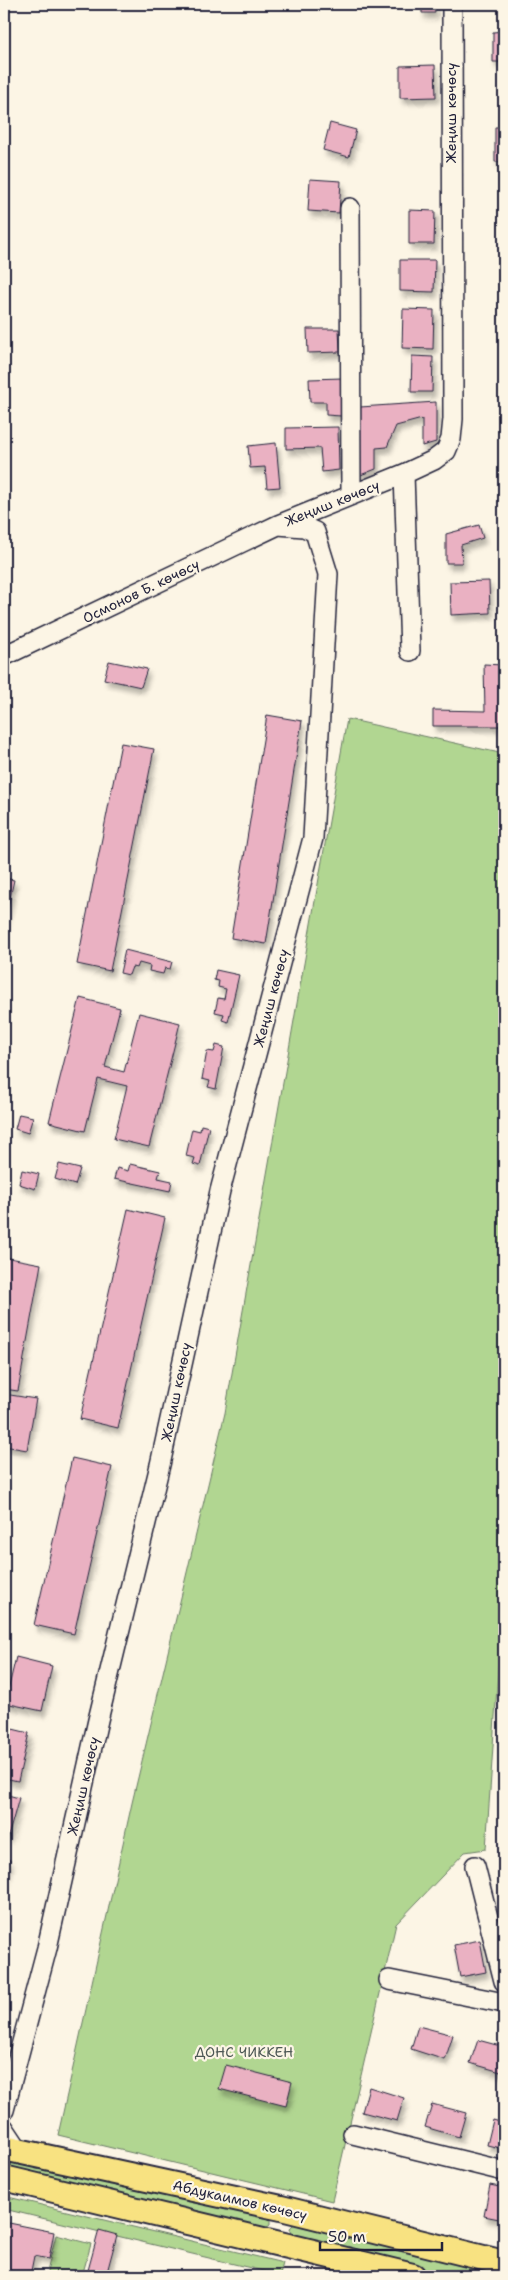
<svg xmlns="http://www.w3.org/2000/svg" width="508" height="2280" font-family="'Shantell Sans',sans-serif">
  <style>
    .green { fill: #b1d691; stroke: #6a7c66 }
    .building { fill: #eab1c2; stroke: #22223b; filter: url(#shadow) }
    .lines { fill: none; stroke-linecap: round; stroke-linejoin: round }
    .minor-casing { stroke: #22223b; stroke-width: 22 }
    .major-casing { stroke: #22223b; stroke-width: 28 }
    .minor { stroke: #fcf5e5; stroke-width: 19 }
    .major { stroke: #f8e281; stroke-width: 24 }
    .labels { text-anchor: middle; stroke-width: 4.5; stroke-linejoin: round; paint-order: stroke }
    .street-label { font-size: 14px; fill: #22223b; stroke: #fcf5e5 }
    .park-label { font-size: 14px; fill: #4d5855; stroke: #fcf5e5 }
  </style>
  <defs>
    <filter id="shadow"><feDropShadow dx="3" dy="5.5" stdDeviation="2.5" flood-color="#0004"/></filter>
  </defs>
  <rect width="100%" height="100%" fill="#fcf5e5"/>
  <filter id="ink" filterUnits="userSpaceOnUse"><feTurbulence type="fractalNoise" baseFrequency=".02" numOctaves="2"/><feDisplacementMap in="SourceGraphic" scale="10" xChannelSelector="R" yChannelSelector="G"/><feConvolveMatrix kernelMatrix="1 2 1 2 8 2 1 2 1" color-interpolation-filters="sRGB"/></filter>
  <g filter="url(#ink)">
    <path class="green" d="M347,719l157,35v830l-18,265 -21,3 -69,72 -64,277 -274,-66 74,-332 93,-390z
      M4,2153l262,63 4,4v5l-8,6 -258,-62z
      M4,2196l279,67 -3,12 -276,-66z
      M303,2223l193,50 8,3h-55l-150,-38 -7,-4 -2,-6 4,-4z
      M56,2235l35,9 -9,32h-36z"/>
    <path class="building" d="M422,4h12l1,9h-13z
      M504,31v31h-11v-30z
      M435,65l1,32 -36,1v-32z
      M330,123l26,7 -7,27 -26,-7z
      M495,127h9v35h-9z
      M310,179l31,2 -2,32 -31,-2z
      M409,210l26,1 -1,33h-25z
      M400,260h35l-1,32 -34,-1z
      M403,309l31,1 -1,39 -31,-1z
      M307,329h32l1,23 -32,1z
      M412,356l21,1 -1,35h-21z
      M343,378l-2,38 -15,-1v-13h-16l-1,-23z
      M436,402v40l-14,4v-27l-26,7 -9,21 -11,1v21l-18,7 2,-69z
      M338,427l1,43 -17,2 -2,-24 -34,1v-21z
      M276,443l4,44 -13,1 -2,-21 -15,1 -2,-22z
      M479,525l4,13 -22,7 1,18h-16v-29z
      M489,581l1,32 -39,2 -1,-33z
      M109,661l38,8 -6,18 -37,-8z
      M484,664l18,1 1,61h-70v-16l52,1z
      M267,715l35,6 -36,223 -35,-6z
      M121,743l33,6 -44,222 -33,-7z
      M4,878l10,2 -10,45z
      M125,950l47,12 -2,7 -5,-1 -2,6 -14,-3 1,-5 -11,-3 -2,5 -5,-1 -3,8 -9,-2z
      M216,970l23,5 -11,47 -6,-2 2,-6 -9,-2 3,-14 6,1 2,-10 -8,-2 1,-6 -5,-1z
      M80,998l40,10 -15,59 19,5 15,-59 41,10 -31,124 -35,-8 13,-53 -29,-7 -13,52 -36,-9z
      M216,1045l8,2 -8,42 -8,-2 2,-6 -8,-2 5,-28 7,1z
      M19,1114l14,3 -5,16 -13,-4z
      M201,1125l8,2 -9,39 -7,-2 2,-6 -9,-2 6,-27 8,2z
      M59,1164l21,5 -5,16 -20,-6z
      M130,1164l30,7 -2,7 14,3 -2,10 -56,-12 3,-11 11,3z
      M22,1170l17,4 -4,15 -16,-5z
      M128,1209l37,9 -47,210 -38,-9z
      M4,1257l37,7 -23,127 -14,-2z
      M4,1394l32,5 -9,51 -23,-4z
      M72,1458l40,9 -38,167 -40,-9z
      M16,1657l36,9 -10,45 -37,-8z
      M4,1727l25,6 -11,48 -14,-3z
      M4,1794l15,4 -11,39 -4,-1z
      M4,1858l6,2 -6,24z
      M480,1940l6,32 -26,5 -6,-32z
      M418,2026l35,9 -8,25 -34,-11z
      M478,2040l26,7v26l-34,-10z
      M226,2065l66,17 -6,24 -67,-17z
      M369,2087l35,11 -7,23 -35,-9z
      M432,2104l34,9 -7,24 -34,-10z
      M493,2120l11,3v26l-17,-4z
      M490,2185l14,3v32l-20,-4z
      M4,2222l50,10 -5,27 -15,-3 -4,20h-26l2,-19 -2,-1z
      M99,2230l18,5 -11,41 -19,-2z"/>
    <g class="lines">
      <defs>
        <path id="minor" d="M350,208l1,286
          M404,474l6,177
          M4,656l274,-131 126,-51 30,-14 12,-9 5,-12 2,-20 -1,-415
          M475,1866l29,115
          M389,1980l115,23
          M4,2110l43,-162 51,-228 62,-255 60,-274 93,-353 15,-264 -13,-42 -11,-5 -26,-2
          M4,2128l16,24
          M353,2134l151,37"/>
        <path id="major" d="M4,2148l277,60 223,55
          M4,2178l409,98"/>
      </defs>
      <use href="#minor" class="minor-casing"/>
      <use href="#major" class="major-casing"/>
      <use href="#minor" class="minor"/>
      <use href="#major" class="major"/>
    </g>
  </g>
  <g class="labels">
    <g class="street-label">
      <text transform="translate(451 113) rotate(-90)" y="5">Жеңиш көчөсү</text>
      <text transform="translate(332 503) rotate(-22)" y="5">Жеңиш көчөсү</text>
      <text transform="translate(141 591) rotate(-26)" y="5">Осмонов Б. көчөсү</text>
      <text transform="translate(271 998) rotate(-75)" y="5">Жеңиш көчөсү</text>
      <text transform="translate(176 1392) rotate(-78)" y="5">Жеңиш көчөсү</text>
      <text transform="translate(83 1786) rotate(-77)" y="5">Жеңиш көчөсү</text>
      <text transform="translate(240 2200) rotate(13)" y="5">Абдукаимов көчөсү</text>
    </g>
    <g class="park-label">
      <text x="244" y="2057">ДОНС ЧИККЕН</text>
    </g>
  </g>
  <rect width="508" height="2280" fill="none" stroke="#fcf5e5" stroke-width="20"/>
  <rect x="10" y="10" width="488" height="2260" fill="none" stroke="#22223b" stroke-width="2" filter="url(#ink)"/>
  <path d="M320 2242v8h122v-8" fill="none" stroke="#22223b" stroke-width="2.5"/>
  <text x="328" y="2242" font-size="15" fill="#22223b" stroke="#fcf5e5" stroke-width="4" paint-order="stroke">50 m</text>
</svg>
